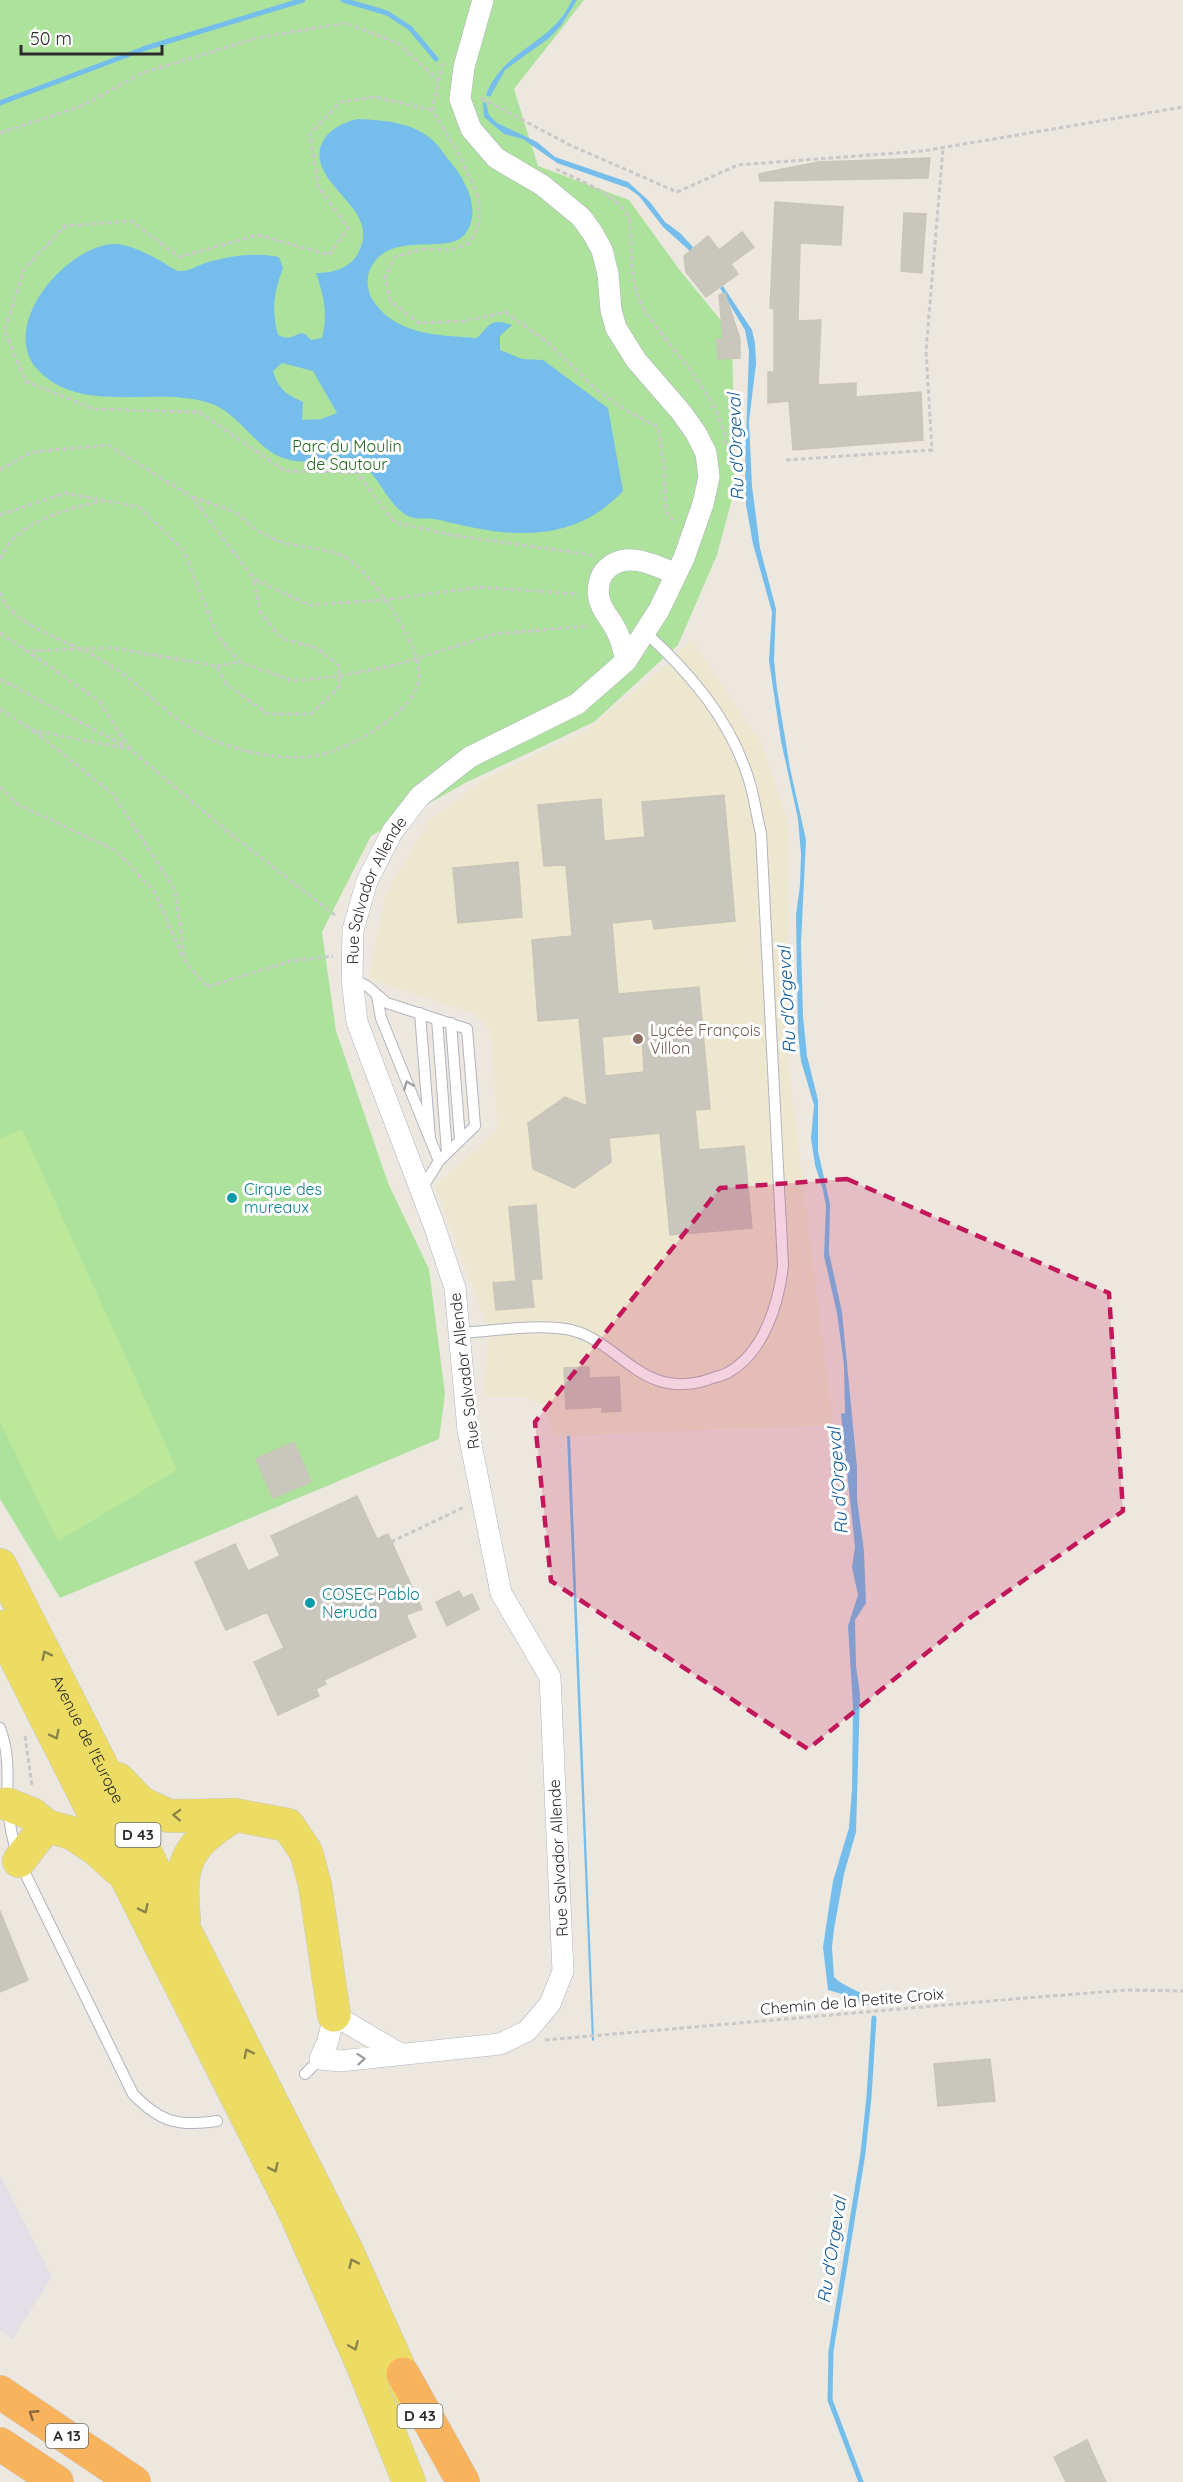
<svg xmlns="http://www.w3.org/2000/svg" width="1183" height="2482" font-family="Quicksand,sans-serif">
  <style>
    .industrial { fill: #e2dfe6 }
    .education { fill: #eee7cf }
    .green { fill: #ade29d }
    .pitch { fill: #bee899 }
    .water { fill: #75beeb; fill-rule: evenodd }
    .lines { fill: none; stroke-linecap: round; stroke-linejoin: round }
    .stream { stroke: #75beeb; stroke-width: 5 }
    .building { fill: #c9c6bd; stroke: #c9c5b8; stroke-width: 1.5; fill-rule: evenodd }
    .lane-casing { stroke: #b2b3bf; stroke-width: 12 }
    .street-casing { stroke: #b2b3bf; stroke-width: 22 }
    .primary-casing { stroke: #c8c8c8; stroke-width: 34 }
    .highway-casing { stroke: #c8c8c8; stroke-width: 34 }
    .path { stroke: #c8c8c8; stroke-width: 3; stroke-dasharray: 4.5 3; stroke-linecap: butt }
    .lane { stroke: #fff; stroke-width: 10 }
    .street { stroke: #fff; stroke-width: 21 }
    .primary { stroke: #eddc64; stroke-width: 33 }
    .highway { stroke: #f9b35d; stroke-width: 33 }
    .oneway { stroke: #a0a0a0 }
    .oneway2 { stroke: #8c8448 }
    .oneway3 { stroke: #886942 }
    .marked { fill: #c2185b; fill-opacity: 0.2; stroke: #c2185b; stroke-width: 4.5; stroke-dasharray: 12 8; stroke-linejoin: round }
    .education-dot { fill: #8d6e63; stroke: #fff; stroke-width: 2 }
    .culture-dot { fill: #0f9aa8; stroke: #fff; stroke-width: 2 }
    .labels { text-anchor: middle; stroke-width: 6; stroke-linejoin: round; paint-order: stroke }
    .shield { fill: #fff; stroke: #6b6b6b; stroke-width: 1.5 }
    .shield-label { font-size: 15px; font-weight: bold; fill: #2c2c2c }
    .park-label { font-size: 16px; fill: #24681d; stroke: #fff }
    .street-label { font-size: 16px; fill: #2c2c2c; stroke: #fff }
    .education-label { font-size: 16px; fill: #785e54; stroke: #fff; text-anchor: start }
    .culture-label { font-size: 16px; fill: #0d838f; stroke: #fff; text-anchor: start }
    .water-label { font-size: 18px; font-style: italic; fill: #125b9a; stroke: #fff }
  </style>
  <rect width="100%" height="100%" fill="#ede8df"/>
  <path class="industrial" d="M0,2175l52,102 -40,62 -12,-9z"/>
  <path class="education" d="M692,639l69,103 28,85 -3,220 47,378 -278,11 -11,-30 -17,-9h-44l6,-66 -54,-145 63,-57 -8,-99 -17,-17 -104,-34 16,-83 43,-74 55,-43 103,-48 88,-73z"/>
  <path class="green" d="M0,0h584l-70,89 24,77 91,34 50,69 53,65 3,154 -18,67 -39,90 -84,77 -129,61 -94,53 -49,96 14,99 52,152 41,86 16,125 -6,45 -379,159 -60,-99z"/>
  <path class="pitch" d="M22,1129l155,341 -119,71 -58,-119v-283z"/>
  <path class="water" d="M572,0h5l-17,27 -12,12 -43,31 -15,27 -4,-2c18,-47 66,-50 86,-95z
    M483,102l3,1 3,12 8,8 40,19 18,15 73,25 22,20 15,20 15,11 13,14 -3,4 -27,-24 -24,-31 -11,-8 -71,-25 -34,-24 -19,-5 -20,-17z
    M358,119c24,1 54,3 73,20 7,5 12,14 18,21 16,19 34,51 16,74 -17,23 -79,-7 -96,38 -3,9 -1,22 5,30 24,34 65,33 103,36 14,-15 14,-20 35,-13l-12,11v14l22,9 21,1 65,48 15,83c-51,55 -118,46 -183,29 -11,-3 -24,1 -34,-5 -20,-13 -28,-42 -47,-52 -24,-12 -50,8 -83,-8 -24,-13 -40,-44 -67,-52 -54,-18 -129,14 -173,-35 -36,-44 29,-120 76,-124 15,-1 34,9 47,16 7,3 14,11 22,11 8,0 16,-5 24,-8 24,-7 49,-11 74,-6l4,11c-9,25 -12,40 -5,67 11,5 13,2 23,-2l4,1 6,6 11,-2c6,-24 2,-42 -6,-65 15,0 33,-4 41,-18 21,-35 -16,-55 -31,-80 -18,-29 4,-50 32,-56zM282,363l31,8 24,42 -16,6 -19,1 1,-18c-17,-8 -25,-13 -30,-31z
    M723,286l29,44 3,13 1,21 -7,57 3,65 8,62 16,61 -2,51 3,29 13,79 16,72 -5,103 2,73 4,40 11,44v51l12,53 -1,49 13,59 15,155v32l7,52 2,52 -11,17 1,46 4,28 -4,138 -12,42 -10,55 -2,18 2,30c12,12 35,16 41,27l-13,1 -10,-8 -24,-7 -5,-43 10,-66 16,-53 3,-39 1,-83 -5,-80 10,-31 -6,-28 3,-20 -14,-133 4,-1 -1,-48 -7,-52 -13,-57 2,-50 -3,-16 -8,-25 -4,-27 3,-33 -13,-44 -3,-28 -2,-118 4,-30 1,-31 -3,-35 -17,-78 -12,-80 3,-49 -19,-68 -7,-39 -1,-38 4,-116 -4,-21 -25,-42z
    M567,1436h3l24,604 -2,1z"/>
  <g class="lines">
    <path class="stream" d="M343,0l44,13 23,15 26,31
      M0,103l146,-55 157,-48
      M861,2482l-31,-82 1,-49 32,-198 6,-56 5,-79"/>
  </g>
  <path class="building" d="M930,158l-2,20 -168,3 -1,-7 59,-12z
    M775,202l68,5 -2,38 -41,-2 -2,78 23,-1 -3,65 38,-2v14l65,-5 2,48 -130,10 -4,-49 -21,2v-31h6v-63l-4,-1z
    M904,213l22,1 -4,59 -21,-2z
    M742,232l12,15 -23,17 7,10 -32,23 -20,-25 -2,-16 24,-20 11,14z
    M725,293l15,46v19l-22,1 -1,-20h6l-4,-44z
    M724,795l11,126 -81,8 -2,-10 -40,4 6,71 81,-7 11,122 -15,1 4,40 45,-4 8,82 -82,7 -10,-102 -51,5 2,24 -37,26 -41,-19 -5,-46 37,-26 22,9 -8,-88 -41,3 -6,-81 40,-4 -6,-71 -22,1 -6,-61 63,-6 3,42 41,-4 -3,-35zM642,1033l2,39 -39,4 -3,-39z
    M518,862l4,55 -64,6 -5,-55z
    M536,1205l6,74h-11l3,28 -38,3 -3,-27 23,-2 -7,-74z
    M589,1367v11l30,-1 2,34 -19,1v-5l-36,2 -2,-41z
    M294,1442l17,40 -38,16 -17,-39z
    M357,1496l20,43 11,-5 34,75 -16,6 10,22 -92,43 2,4 -10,5 3,7 -41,19 -24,-53 30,-14 -17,-36 -41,18 -31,-68 40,-18 13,27 32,-15 -9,-20z
    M459,1591l4,7 9,-4 7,15 -32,17 -11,-24z
    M0,1911l28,69 -28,12z
    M990,2059l5,42 -57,5 -4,-42z
    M1087,2440l19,42h-40l-12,-25z"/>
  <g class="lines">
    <defs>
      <path id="lane" d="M352,979l15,7 20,17 80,26 8,97 -36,35 -18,29
        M377,996l4,22 49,121
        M420,1013l10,126 9,22
        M437,1019l10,134
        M451,1023l9,117
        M460,1333c34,-2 72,-9 106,-4 37,6 58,39 91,51 16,6 35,5 50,0 7,-3 16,-4 22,-8 35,-20 50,-69 54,-107l-22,-432c-5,-19 -7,-40 -14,-59 -19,-57 -58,-102 -102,-142
        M0,1728c11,31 6,47 8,78 1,19 5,36 11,55l114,233c27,28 45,33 84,27
        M305,2074l15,-15"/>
      <g id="street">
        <path d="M626,661c-3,-13 -5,-23 -12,-35 -5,-9 -13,-16 -15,-28 -2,-8 0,-19 5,-26 19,-23 49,-8 72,2"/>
        <path id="s1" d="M402,2055l-68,-40 -6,26 -8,18 20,2 160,-17 27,-13 23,-27 13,-33 -13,-294 -49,-84 -33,-163 -13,-142 -21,-63 -77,-203 -5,-43 1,-49 14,-49 25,-49 28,-36 50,-39 107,-53 49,-43 33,-51 25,-52 19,-54 6,-27 -3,-24 -10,-20 -15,-21 -45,-52 -20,-32 -5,-18 -3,-36 -6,-24 -10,-18 -11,-15 -39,-32 -46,-27 -25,-29 -11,-30 4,-32 19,-67"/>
      </g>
      <g id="primary">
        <path id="s2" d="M0,1565l346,684 67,150"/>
        <path d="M0,1627l294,583 66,149 49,123"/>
        <path d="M118,1779l23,24 28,13 66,-1 53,10 18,27 9,33 19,130"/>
        <path d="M7,1804l25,10 14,12"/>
        <path d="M19,1861l27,-35 26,7 24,16 22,20"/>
        <path d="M184,1919c-6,-57 3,-74 51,-104"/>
      </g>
      <path id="highway" d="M403,2374l60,108
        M0,2392l134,90
        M0,2444l57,38"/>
    </defs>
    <use href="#lane" class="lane-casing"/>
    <use href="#street" class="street-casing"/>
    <use href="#primary" class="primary-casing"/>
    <use href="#highway" class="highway-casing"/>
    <path class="path" d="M443,63l-11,47 28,46 19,43v26l-10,18 -17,7 -31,-1 -26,8 -10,19 5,25 29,22 47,-2 39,-9 41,29 52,50 31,21 29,15 6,40 2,45 10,11
      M481,98l91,48 105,46 61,-27 185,-14 260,-44
      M432,110l-57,-13 -35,5 -30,32 8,52 30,42 -19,27 -71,-20 -79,22 -48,-36 -66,5 -41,43 -19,61 20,51 69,28 105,3 86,59 72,2 37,49 57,13 142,20
      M0,133l84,-28 58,-32 115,-35 89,-15 52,20 40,37
      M556,169c22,11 56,23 70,44 6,9 5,21 5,31 1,22 2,48 14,67 25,39 79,88 81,136
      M786,460l146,-10 -6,-99 17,-203
      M0,470l32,-18 76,-7 84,52 62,82 55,26 75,-5 96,-13 98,7
      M0,515l65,-22 74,14 45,44 33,84 23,27 54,19 45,-5 53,-10 103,-32 94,-8
      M0,559c4,-6 7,-15 13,-20 23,-22 60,-32 90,-38
      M0,592c9,34 71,49 99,67 9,5 18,10 27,17 28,22 53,50 87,64 28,12 63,19 93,17 33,-1 110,-43 113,-79 3,-32 -39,-90 -62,-112 -18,-18 -45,-17 -68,-22 -12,-3 -28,-10 -37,-18 -6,-4 -11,-10 -18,-14 -13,-6 -29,-10 -42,-15
      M0,633l27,18
      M217,666l22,-4
      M0,679l125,67
      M0,709l34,22 96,18 97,82 109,85
      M34,731l79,63 62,96 10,71 22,26 84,-26 42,-5
      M130,749l-31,-48 -72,-50 86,-3 104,18 9,18 42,30h43l28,-27v-21l-22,-18 -35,-9 -22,-27 -6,-33
      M0,787l17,17 98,46 39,41 29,66
      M391,1542l73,-35
      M25,1736l7,50
      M545,2040l480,-42 103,-8 55,1"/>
    <use href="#lane" class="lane"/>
    <use href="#street" class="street"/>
    <use href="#primary" class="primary"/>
    <use href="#highway" class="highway"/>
  </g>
  <defs><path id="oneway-chevron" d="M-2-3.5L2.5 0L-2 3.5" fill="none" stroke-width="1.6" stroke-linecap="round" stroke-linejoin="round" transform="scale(1.5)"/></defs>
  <g class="oneway">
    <use href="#oneway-chevron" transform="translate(408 1085) rotate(-112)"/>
    <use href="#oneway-chevron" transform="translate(361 2059) rotate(-5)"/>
  </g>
  <g class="oneway2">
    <use href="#oneway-chevron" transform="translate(46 1655) rotate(-117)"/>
    <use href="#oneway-chevron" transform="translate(55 1735) rotate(63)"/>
    <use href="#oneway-chevron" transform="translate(177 1815) rotate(-178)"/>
    <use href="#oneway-chevron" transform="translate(144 1909) rotate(64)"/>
    <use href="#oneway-chevron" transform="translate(248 2053) rotate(-117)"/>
    <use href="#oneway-chevron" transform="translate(274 2168) rotate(64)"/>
    <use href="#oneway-chevron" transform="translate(353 2263) rotate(-115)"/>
    <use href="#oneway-chevron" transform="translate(354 2346) rotate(67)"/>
  </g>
  <use class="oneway3" href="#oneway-chevron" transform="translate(33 2414) rotate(-147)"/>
  <path class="marked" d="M847,1179l262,114 14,218 -152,106 -163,132 -257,-168 -16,-159 185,-234z"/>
  <circle class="education-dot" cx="638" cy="1039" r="6"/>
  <g class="culture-dot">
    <circle cx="232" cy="1198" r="6"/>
    <circle cx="310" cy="1603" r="6"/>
  </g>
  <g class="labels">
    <g class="shield">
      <rect x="115.5" y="1823" width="45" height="24" rx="4.5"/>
      <rect x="397.5" y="2404" width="45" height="24" rx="4.5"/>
      <rect x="46" y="2424" width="42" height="24" rx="4.5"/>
    </g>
    <g class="shield-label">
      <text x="138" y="1840">D 43</text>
      <text x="420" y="2421">D 43</text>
      <text x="67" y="2441">A 13</text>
    </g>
    <g class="park-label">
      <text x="347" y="452">Parc du Moulin<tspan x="347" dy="18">de Sautour</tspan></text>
    </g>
    <g class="street-label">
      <text dy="6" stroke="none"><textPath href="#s1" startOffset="1528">Rue Salvador Allende</textPath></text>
      <text transform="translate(464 1371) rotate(-97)" y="6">Rue Salvador Allende</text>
      <text dy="6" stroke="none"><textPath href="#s2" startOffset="195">Avenue de l'Europe</textPath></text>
      <text transform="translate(558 1858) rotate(-93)" y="6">Rue Salvador Allende</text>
      <text transform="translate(852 2001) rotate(-5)" y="6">Chemin de la Petite Croix</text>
    </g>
    <g class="education-label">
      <text x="650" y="1036">Lycée François<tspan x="650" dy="18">Villon</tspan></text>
    </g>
    <g class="culture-label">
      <text x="244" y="1195">Cirque des<tspan x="244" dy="18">mureaux</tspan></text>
      <text x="322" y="1600">COSEC Pablo<tspan x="322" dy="18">Neruda</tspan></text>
    </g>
    <g class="water-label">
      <text transform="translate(736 447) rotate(-92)" y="6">Ru d'Orgeval</text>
      <text transform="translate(787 1000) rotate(-93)" y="6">Ru d'Orgeval</text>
      <text transform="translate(838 1481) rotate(-94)" y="6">Ru d'Orgeval</text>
      <text transform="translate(832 2250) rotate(-81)" y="6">Ru d'Orgeval</text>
    </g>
  </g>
  <path d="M21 45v9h141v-9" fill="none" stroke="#2c2c2c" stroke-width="3"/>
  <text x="30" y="45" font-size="18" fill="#2c2c2c" stroke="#ffffff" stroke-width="4.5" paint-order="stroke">50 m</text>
</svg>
